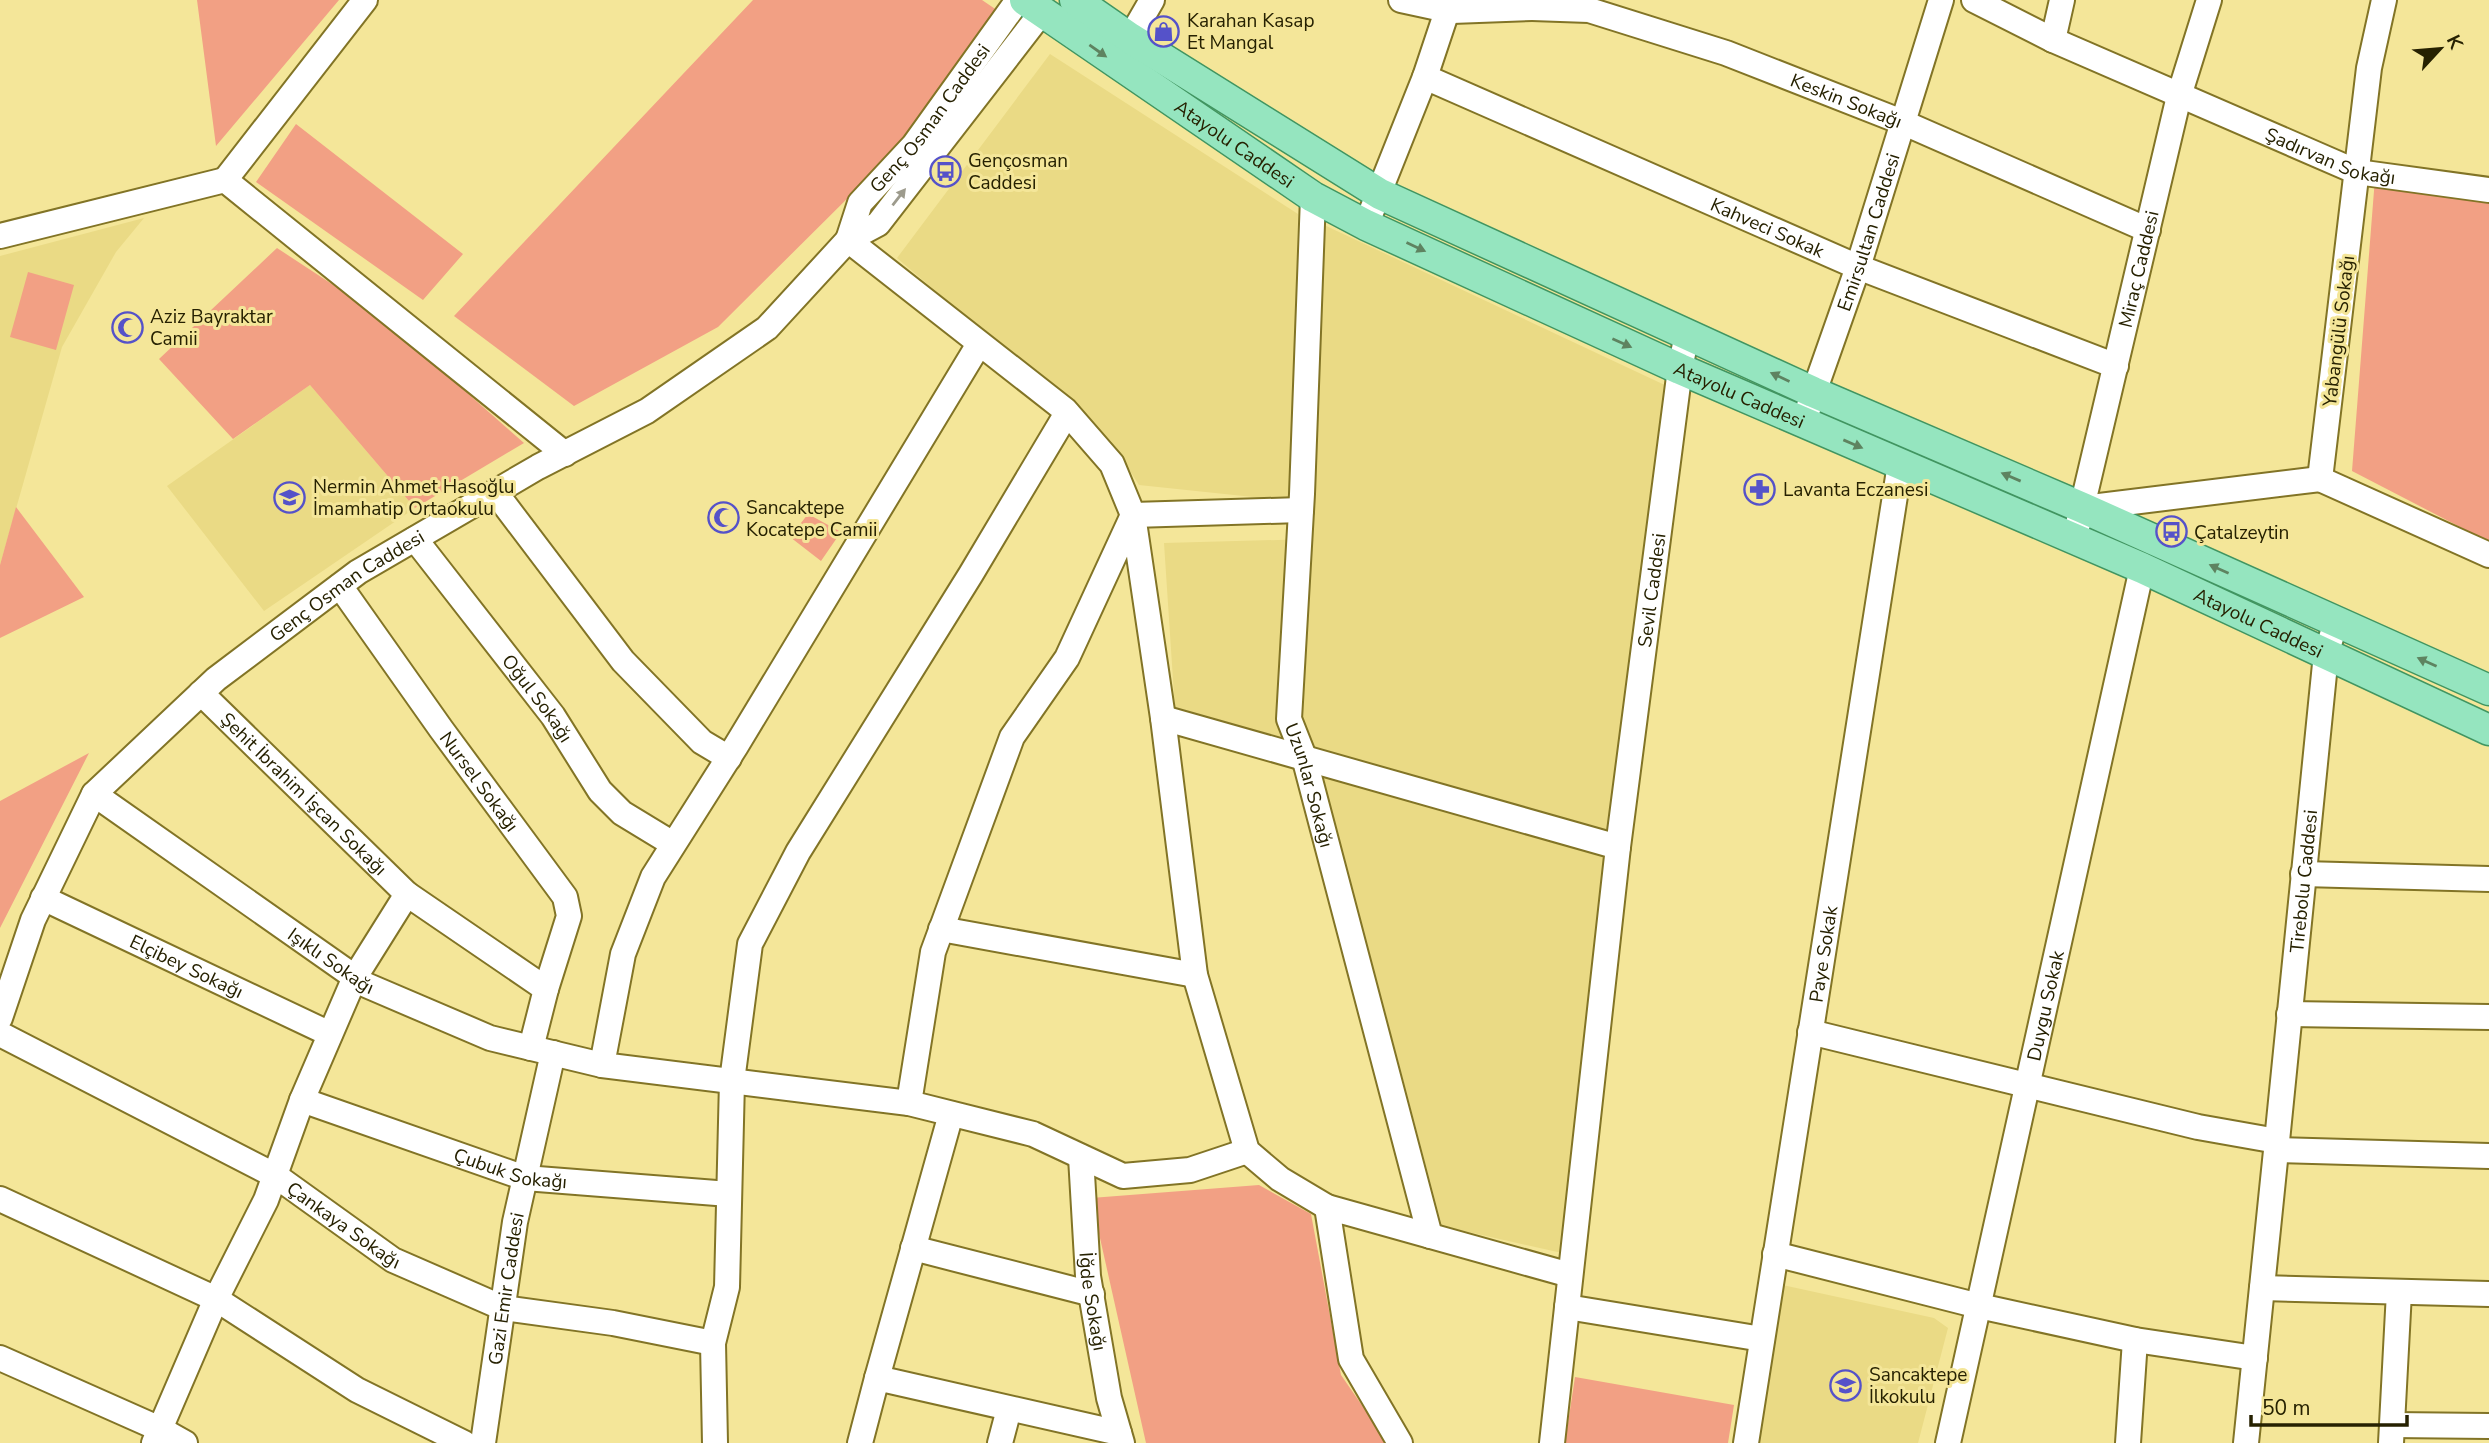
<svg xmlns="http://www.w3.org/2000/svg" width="2489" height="1443" font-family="'Nunito Sans',sans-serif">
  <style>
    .built { fill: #eada85 }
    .green { fill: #f2a084 }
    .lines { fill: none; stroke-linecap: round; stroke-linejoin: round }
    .minor-casing { stroke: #827426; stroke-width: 28 }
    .major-casing { stroke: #419561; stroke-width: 33 }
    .minor { stroke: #fff; stroke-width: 24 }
    .major { stroke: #95e5bf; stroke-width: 30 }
    .oneway { fill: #5e8360 }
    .oneway2 { fill: #9d9b8d }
    .labels { text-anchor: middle; stroke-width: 6; stroke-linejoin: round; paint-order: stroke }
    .poi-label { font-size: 19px; fill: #262101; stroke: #f4e699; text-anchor: start }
    .street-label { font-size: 19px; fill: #262101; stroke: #f4e699 }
  </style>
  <rect width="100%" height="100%" fill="#f4e699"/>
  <path class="built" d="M1050,54l248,160 -7,287 -152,-16 -28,-44 -214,-183z
    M144,218l-28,34 -54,95 -62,218v-309z
    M1322,224l347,163 -107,866 -120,-27 -128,-481 -139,-35 -11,-167 148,-4z
    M310,385l105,123 -151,103 -97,-125z
    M1774,1283l160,35 14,10 -30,115h-166z"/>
  <path class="green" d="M197,0h142l-123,146z
    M753,0h229l25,17 -136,158 -153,152 -144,79 -120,-90z
    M296,124l167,130 -40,46 -167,-118z
    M2375,178l114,20v344l-137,-71z
    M277,248l102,67 145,128 -109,65 -105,-123 -77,54 -74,-80z
    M28,272l46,13 -18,65 -46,-13z
    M16,507l68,90 -84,41v-73z
    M808,514l33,18 -20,29 -31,-24z
    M89,753l-89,175v-127z
    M1259,1185l52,29 30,161 47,68h-242l-55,-245z
    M1575,1377l159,28 -6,38h-163z"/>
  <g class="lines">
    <defs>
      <g id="minor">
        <path d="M1401,0l51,11 80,-3"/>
        <path id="s1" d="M1532,0v8l57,2 137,43 176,69 246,108"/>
        <path id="s2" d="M1974,0l79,40 304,132 132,18"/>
        <path d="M2384,0l-15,68 -49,411 169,76"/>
        <path d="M1130,38l22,-38"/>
        <path d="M2053,40l9,-40"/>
        <path id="s3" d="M1425,77l433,190 258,99"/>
        <path d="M225,180l140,-180"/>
        <path id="s4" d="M1313,197l-11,297 -13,225 15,38 126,479"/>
        <path d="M1366,225l59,-148 22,-66"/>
        <path d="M0,236l225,-56 340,274"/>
        <path d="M848,240l217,170 47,54 21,51 168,-5"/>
        <path id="s5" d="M848,240l12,-37 54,-58 104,-145"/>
        <path id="s6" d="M1808,409l50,-142 83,-267"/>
        <path d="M495,492l128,169 79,81 27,16"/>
        <path d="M2083,508l237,-29"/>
        <path d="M1133,515l-66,143 -55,79 -79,215 -24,151 124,31 90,42 67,-6 57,-19"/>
        <path d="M1133,515l30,203"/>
        <path id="s7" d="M2078,524l101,-428 30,-96"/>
        <path id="s8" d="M415,539l138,177 47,75 22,22 51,31"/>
        <path id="s9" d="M340,586l101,143 124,168 4,19 -23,73"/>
        <path id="s10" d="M201,693l206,201"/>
        <path id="s11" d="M94,794l272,191 124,53 112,27"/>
        <path id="s12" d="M1618,847l62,-478 7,-35"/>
        <path d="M2303,874l186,5"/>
        <path id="s13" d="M43,898l287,136"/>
        <path d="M941,929l254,46"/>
        <path d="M2289,1014l200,3"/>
        <path id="s14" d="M0,1018l33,-98 61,-126 122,-115 142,-107 180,-105 109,-56 120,-83 81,-88 30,-16 164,-212"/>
        <path d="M1810,1032l388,95 79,14 -31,302"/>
        <path id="s15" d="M0,1034l276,142 117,84 110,48 110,15 100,20"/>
        <path id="s16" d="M302,1100l223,78 204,16"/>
        <path d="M909,1103l-307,-38 21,-111 30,-77 83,-131 243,-402"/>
        <path id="s17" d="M2277,1141l49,-487 10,-32"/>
        <path d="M2276,1150l213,6"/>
        <path id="s18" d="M1081,1157l7,119 21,122 13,45"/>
        <path d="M0,1199l216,100 141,91 107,53"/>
        <path d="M1327,1207l-47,-28 -33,-28 -52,-176 -32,-257 455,129 -66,596"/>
        <path d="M913,1248l179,46"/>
        <path d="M1775,1254l204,52 156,34 120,18"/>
        <path d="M2262,1288l227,6"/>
        <path d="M1567,1307l195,32"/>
        <path d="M0,1358l160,71 56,-130 50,-99 36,-100 53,-123 52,-83 139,95 -15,59"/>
        <path d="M877,1378l74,-264"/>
        <path d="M2392,1425l97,1"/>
        <path d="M154,1443l6,-14 25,14"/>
        <path id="s19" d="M483,1443l32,-221 38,-169"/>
        <path d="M715,1443l-2,-100 14,-56 5,-206 18,-137 48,-92 173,-278 96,-161"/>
        <path d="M860,1443l17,-65 242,55"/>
        <path d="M1000,1443l9,-34"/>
        <path d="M1400,1443l-49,-84 -24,-152 243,68"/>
        <path id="s20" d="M1746,1443l154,-979"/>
        <path id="s21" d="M1948,1443l194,-875"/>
        <path d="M2128,1443l7,-103"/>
        <path d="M2391,1443l8,-151"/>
      </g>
      <g id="major">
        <path id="s22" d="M1025,0l288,197 53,28 314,144 462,199 347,162"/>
        <path d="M1075,0l55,38 250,156 433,198 270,116 406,182"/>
      </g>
    </defs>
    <use href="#minor" class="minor-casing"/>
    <use href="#major" class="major-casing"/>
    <use href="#minor" class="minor"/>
    <use href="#major" class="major"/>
  </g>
  <defs><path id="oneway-solid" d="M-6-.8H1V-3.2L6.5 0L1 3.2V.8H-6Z" transform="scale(1.75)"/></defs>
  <g class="oneway">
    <use href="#oneway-solid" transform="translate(1098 51) rotate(35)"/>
    <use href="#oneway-solid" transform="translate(1416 247) rotate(25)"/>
    <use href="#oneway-solid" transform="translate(1622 343) rotate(24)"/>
    <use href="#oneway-solid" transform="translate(1780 377) rotate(-155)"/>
    <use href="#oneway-solid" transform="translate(1853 444) rotate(23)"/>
    <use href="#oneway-solid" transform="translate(2011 477) rotate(-157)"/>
    <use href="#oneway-solid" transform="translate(2219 569) rotate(-156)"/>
    <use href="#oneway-solid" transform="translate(2427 662) rotate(-156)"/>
  </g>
  <use class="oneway2" href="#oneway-solid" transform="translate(899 197) rotate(-52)"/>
  <defs>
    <symbol id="shop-ring" viewBox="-11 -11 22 22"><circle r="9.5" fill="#f4e699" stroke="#5552c9" stroke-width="1.5"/><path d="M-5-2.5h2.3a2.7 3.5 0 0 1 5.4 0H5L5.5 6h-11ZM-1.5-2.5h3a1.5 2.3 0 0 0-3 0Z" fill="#5552c9"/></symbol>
    <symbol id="bus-ring" viewBox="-11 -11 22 22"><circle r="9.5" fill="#f4e699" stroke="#5552c9" stroke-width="1.5"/><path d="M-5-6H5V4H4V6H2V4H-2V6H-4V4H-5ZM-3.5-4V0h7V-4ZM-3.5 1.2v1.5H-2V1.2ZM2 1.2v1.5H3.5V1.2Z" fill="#5552c9"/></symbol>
    <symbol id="mosque-ring" viewBox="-11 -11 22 22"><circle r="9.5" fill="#f4e699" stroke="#5552c9" stroke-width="1.5"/><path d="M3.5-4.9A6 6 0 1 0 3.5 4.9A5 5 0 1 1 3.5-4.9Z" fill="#5552c9"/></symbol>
    <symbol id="pharmacy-ring" viewBox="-11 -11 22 22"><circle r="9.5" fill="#f4e699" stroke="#5552c9" stroke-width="1.5"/><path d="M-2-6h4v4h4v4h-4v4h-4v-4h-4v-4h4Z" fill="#5552c9"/></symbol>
    <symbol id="school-ring" viewBox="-11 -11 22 22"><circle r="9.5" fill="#f4e699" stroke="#5552c9" stroke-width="1.5"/><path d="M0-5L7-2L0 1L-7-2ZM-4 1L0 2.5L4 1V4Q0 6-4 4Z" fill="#5552c9"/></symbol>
  </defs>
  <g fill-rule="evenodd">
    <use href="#shop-ring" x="1146" y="14" width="35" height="35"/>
    <use href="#bus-ring" x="928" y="154" width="35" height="35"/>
    <use href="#mosque-ring" x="110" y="310" width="35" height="35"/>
    <use href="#pharmacy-ring" x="1742" y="472" width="35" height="35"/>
    <use href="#school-ring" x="272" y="480" width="35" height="35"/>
    <use href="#mosque-ring" x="706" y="500" width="35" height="35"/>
    <use href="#bus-ring" x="2154" y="514" width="35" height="35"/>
    <use href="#school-ring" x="1828" y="1368" width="35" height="35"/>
  </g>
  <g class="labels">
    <g class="poi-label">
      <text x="1187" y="27">Karahan Kasap<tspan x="1187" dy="22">Et Mangal</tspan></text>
      <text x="968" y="167">Gençosman<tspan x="968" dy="22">Caddesi</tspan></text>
      <text x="150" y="323">Aziz Bayraktar<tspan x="150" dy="22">Camii</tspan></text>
      <text x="313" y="493">Nermin Ahmet Hasoğlu<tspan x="313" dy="22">İmamhatip Ortaokulu</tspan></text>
      <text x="1783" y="496">Lavanta Eczanesi</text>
      <text x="746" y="514">Sancaktepe<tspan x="746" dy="22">Kocatepe Camii</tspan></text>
      <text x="2194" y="539">Çatalzeytin</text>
      <text x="1869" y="1381">Sancaktepe<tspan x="1869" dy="22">İlkokulu</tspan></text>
    </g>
    <g class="street-label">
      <text dy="7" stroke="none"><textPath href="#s1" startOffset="338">Keskin Sokağı</textPath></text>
      <text dy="7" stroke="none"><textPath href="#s5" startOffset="149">Genç Osman Caddesi</textPath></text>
      <text dy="7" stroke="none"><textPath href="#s22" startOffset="254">Atayolu Caddesi</textPath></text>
      <text dy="7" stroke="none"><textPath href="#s2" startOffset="390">Şadırvan Sokağı</textPath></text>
      <text dy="7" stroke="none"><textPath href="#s3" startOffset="374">Kahveci Sokak</textPath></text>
      <text dy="7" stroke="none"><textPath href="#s6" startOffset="187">Emirsultan Caddesi</textPath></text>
      <text dy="7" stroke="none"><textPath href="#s7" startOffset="262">Miraç Caddesi</textPath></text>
      <text transform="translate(2338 331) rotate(-83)" y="7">Yabangülü Sokağı</text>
      <text dy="7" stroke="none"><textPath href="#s22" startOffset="819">Atayolu Caddesi</textPath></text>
      <text dy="7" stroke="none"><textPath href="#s14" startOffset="572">Genç Osman Caddesi</textPath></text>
      <text dy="7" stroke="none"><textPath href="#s12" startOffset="259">Sevil Caddesi</textPath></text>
      <text dy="7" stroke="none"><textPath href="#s22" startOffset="1386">Atayolu Caddesi</textPath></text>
      <text dy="7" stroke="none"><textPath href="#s8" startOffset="201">Oğul Sokağı</textPath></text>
      <text dy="7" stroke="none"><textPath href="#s9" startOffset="240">Nursel Sokağı</textPath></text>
      <text dy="7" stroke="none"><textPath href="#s4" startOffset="592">Uzunlar Sokağı</textPath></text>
      <text dy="7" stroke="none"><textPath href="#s10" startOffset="144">Şehit İbrahim İşcan Sokağı</textPath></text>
      <text dy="7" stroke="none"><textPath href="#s17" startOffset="261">Tirebolu Caddesi</textPath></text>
      <text dy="7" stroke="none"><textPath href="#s20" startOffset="495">Paye Sokak</textPath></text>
      <text dy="7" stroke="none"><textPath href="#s11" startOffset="290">Işıklı Sokağı</textPath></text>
      <text dy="7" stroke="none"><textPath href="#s13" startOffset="159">Elçibey Sokağı</textPath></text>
      <text dy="7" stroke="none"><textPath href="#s21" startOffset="448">Duygu Sokak</textPath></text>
      <text dy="7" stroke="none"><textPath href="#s16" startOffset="220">Çubuk Sokağı</textPath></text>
      <text dy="7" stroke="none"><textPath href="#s15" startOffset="394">Çankaya Sokağı</textPath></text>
      <text dy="7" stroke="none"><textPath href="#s19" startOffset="156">Gazi Emir Caddesi</textPath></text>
      <text dy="7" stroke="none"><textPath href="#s18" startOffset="145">İğde Sokağı</textPath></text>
    </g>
  </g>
  <g transform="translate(2440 49) rotate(64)" stroke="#f4e699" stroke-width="5" paint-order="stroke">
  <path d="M0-5L12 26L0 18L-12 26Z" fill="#262101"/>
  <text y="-10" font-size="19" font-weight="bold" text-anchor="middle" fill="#262101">K</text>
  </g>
  <path d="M2251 1415v10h156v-10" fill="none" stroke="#262101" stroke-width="3.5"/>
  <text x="2262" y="1415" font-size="21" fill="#262101" stroke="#f4e699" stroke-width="5" paint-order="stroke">50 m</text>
</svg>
